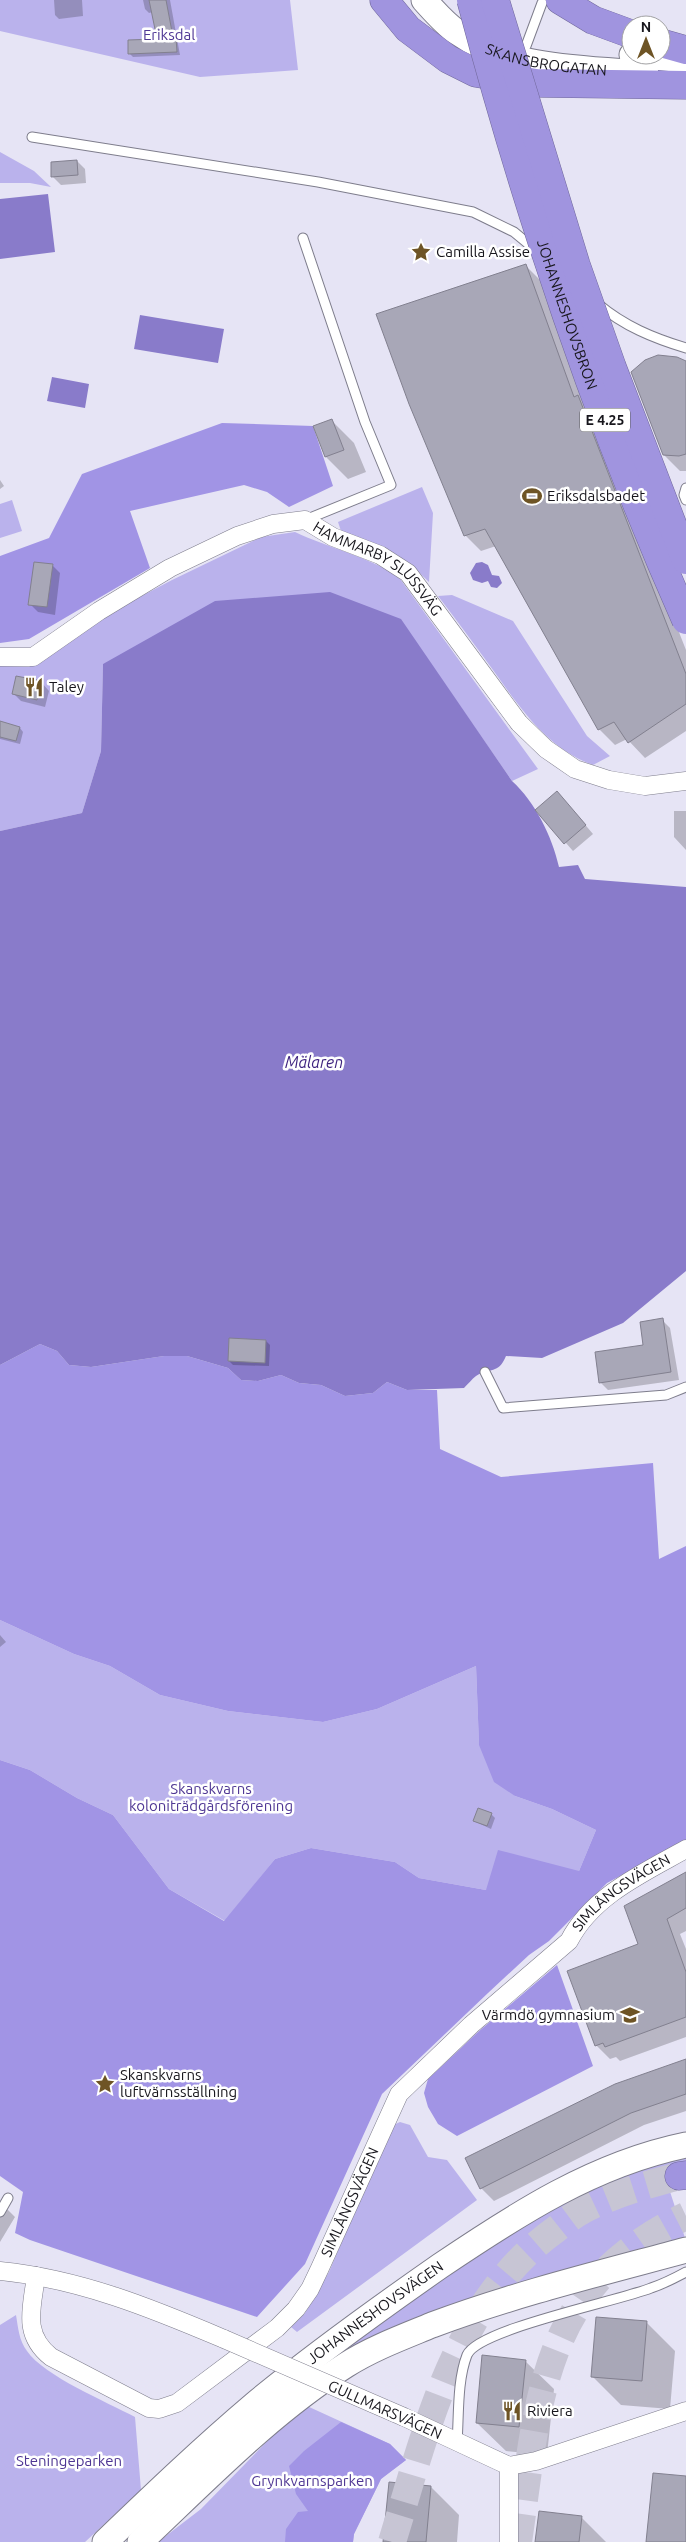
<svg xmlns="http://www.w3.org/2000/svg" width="686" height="2542" font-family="Ubuntu,sans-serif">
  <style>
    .green { fill: #bab2ec }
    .forest { fill: #a194e5 }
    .water { fill: #897bca }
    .shadow { fill: #0003 }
    .building { fill: #a8a7b7; stroke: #82808f }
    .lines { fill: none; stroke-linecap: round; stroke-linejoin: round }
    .highway-tunnel { stroke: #c7c5d4; stroke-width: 28; stroke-dasharray: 28 14; stroke-linecap: butt }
    .lane-casing { stroke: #7e7d8c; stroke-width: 11 }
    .street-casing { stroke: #7e7d8c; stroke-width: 19 }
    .secondary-casing { stroke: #7e7d8c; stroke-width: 27 }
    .highway-casing { stroke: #70689b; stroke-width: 29 }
    .lane { stroke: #fff; stroke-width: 9 }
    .street { stroke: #fff; stroke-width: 18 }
    .secondary { stroke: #fff; stroke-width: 25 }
    .highway { stroke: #a094df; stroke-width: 28 }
    .street-bridge-casing { stroke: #7e7d8c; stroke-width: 19; stroke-linecap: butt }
    .highway-bridge-casing { stroke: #70689b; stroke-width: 29; stroke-linecap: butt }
    .street-bridge { stroke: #fff; stroke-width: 18 }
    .highway-bridge { stroke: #a094df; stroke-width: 28 }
    .labels { text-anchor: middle; stroke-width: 5; stroke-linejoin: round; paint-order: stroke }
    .shield { fill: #fff; stroke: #5d5c60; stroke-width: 1 }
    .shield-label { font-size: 14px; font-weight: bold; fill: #17161c }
    .park-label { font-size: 15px; fill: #4f3794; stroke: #fff }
    .street-label { font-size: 15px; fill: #17161c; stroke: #fff }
    .poi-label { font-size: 15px; fill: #17161c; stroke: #fff; text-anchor: start }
    .water-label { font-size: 16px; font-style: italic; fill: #3f2480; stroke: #fff }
  </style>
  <rect width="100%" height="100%" fill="#e6e4f5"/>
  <path class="green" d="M0,0h290l8,70 -98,7 -200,-46z
    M0,152l34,19 17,16 -21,-4h-30z
    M422,487l11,26 -4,69 -21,-20 -27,-14 -39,-14 -4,-12z
    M12,500l10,31 -22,7v-34z
    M295,532c34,16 71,24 103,44l140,193 -26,12 -112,-162 -297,45 -2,87 -19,62 -82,18v-165l29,1 69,-48 74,-39 89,-43z
    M452,595l61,26 74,115 23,20 -17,9c-45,-16 -73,-57 -100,-95 -18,-25 -36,-49 -55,-74z
    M0,1620l74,34 36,12 50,29 68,16 95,11 54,-13 99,-43 3,78 36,52 37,13 44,21 -17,41 -93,19 -67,-12 -24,-16 -84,-14 -36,11 -50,62 -56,-32 -56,-74 -36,-17 -47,-28 -30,-10z
    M400,2122l10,3 18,32 19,3 30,40 -180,132 -6,-5 14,-14 24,-41 62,-146z
    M686,2154v8l-23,8 23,71 -347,120 -8,-5 86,-63 149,-96 45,-21z
    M16,2315c2,12 3,26 11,36 17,25 80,51 108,66l6,73 -56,52h-85v-217z
    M307,2406l83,38 16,16 -25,19 -27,55 -1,8h-195l43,-33 80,-82z"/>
  <path class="forest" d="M222,423l91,3 20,60 -44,21 -22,-15 -23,-7 -114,26 20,57 -121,71 -29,4v-87l49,-18 33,-64z
    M40,1344l17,7 12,14 22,2 73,-11h23l41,12 13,12 17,1 23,-6 18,8 22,2 24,11 28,-3 14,-11 20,8h30l3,59 61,28 152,-14 6,96 27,-13v295l-79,42 -58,58 -20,14 -41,38 -106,101 -77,170 -48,53 -227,-77 -15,-7 8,-41 -23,-16v-416l30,10 47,28 36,17 56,74 55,32 51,-62 36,-11 84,14 24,16 67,12 12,-40 81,21 17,-41 -44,-21 -37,-13 -21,-14 -15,-37 -3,-79 -99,43 -54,13 -95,-11 -68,-16 -50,-29 -36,-12 -74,-34v-255z
    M557,1965l36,101 -136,70 -19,-12 -10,-17 -4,-14 4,-14 50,-47z
    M341,2422l49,22 16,16 -25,19 -27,55 -1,8h-68l1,-13 12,-17 10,-1 -12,-17 -7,-28 15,-15z"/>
  <path class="water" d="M48,194l7,58 -55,7v-60z
    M140,315l84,14 -6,34 -84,-14z
    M52,377l37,7 -4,24 -38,-7z
    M482,562l6,3 4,10 7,1 3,7 -5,5 -6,-1 -3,-6 -6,2 -9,-3 -3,-7 6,-10z
    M330,592l71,27 111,162c23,21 40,55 47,86l19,-2 7,14 101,8v384l-63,52 -81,35 -36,-2c-8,19 -16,11 -30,20 -4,3 -8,8 -12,12l-57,2 -20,-8 -14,11 -28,3 -24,-11 -22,-2 -18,-8 -23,6 -17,-1 -13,-12 -41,-12h-23l-73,11 -22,-2 -12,-14 -17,-7 -40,21v-534l82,-18 19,-62 2,-87 112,-63z"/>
  <path class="shadow" d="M54,0h28l1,16 -24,3 -4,-4z
    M143,0h27l10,55 -47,2 -4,-4 29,-13 -5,-28 -4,1 -4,-4z
    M77,161l8,8 1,14 -25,2 -8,-8z
    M525,265l16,16 145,369v81l-41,27 -18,-19 -12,6 -16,-16 -103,-183 -15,5 -16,-16z
    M686,362v109h-6l-16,-16z
    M332,421l22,22 12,29 -18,7 -22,-22 -11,-30z
    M0,480l4,6 -4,3z
    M52,565l8,8 -5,42 -17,-3 -8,-8z
    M41,682l8,9 -4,16 -24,-6 -8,-8z
    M0,723l20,5 3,4 -3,12 -20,-5z
    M565,801l28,33 -20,17 -36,-41z
    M674,811h12v39l-12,-13z
    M662,1320l8,8 9,52 -71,10 -8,-8 44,-36z
    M266,1341l4,4 -1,21 -36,-1 -4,-4z
    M0,1635l6,7 -6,5z
    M491,1814l4,4 -4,11 -17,-8z
    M686,1874v57l-6,3 6,15v88l-66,24 -4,-4 -6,2 -14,-14 44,-100z
    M686,2061v50l-42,14 -150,76 -12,-12 -15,-31z
    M0,2202l15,15 -15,25z
    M646,2322l29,29 -5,58 -49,-4 -29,-29z
    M525,2361l29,28 -7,66 -41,-4 -29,-28z
    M431,2487l28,28 -2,27h-73z
    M581,2517l25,25h-70z"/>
  <path class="building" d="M149,0h17l7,37 -7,1h10l1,14 -49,2v-14l29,-1z
    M77,160l1,15 -27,2v-15z
    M526,264l48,133 4,-2 108,279v30l-58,39 -14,-21 -16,8 -113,-201 -21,7 -55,-132 -33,-90z
    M658,355l19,2 9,4v93l-7,2 -16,-1 -32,-83 14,-12z
    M332,419l12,31 -19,7 -12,-31z
    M34,562l19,2 -6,43 -19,-2z
    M16,676l26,5 -5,19 -25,-6z
    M0,721l20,6 -4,14 -16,-4z
    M557,791l29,34 -22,19 -29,-34z
    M663,1318l8,54 -72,11 -4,-31 48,-7 -3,-23z
    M229,1338l37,2 -1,23 -37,-2z
    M478,1808l14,5 -5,13 -14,-5z
    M686,1872v36l-19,11 19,53v45l-81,30 -2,-4 -8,3 -28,-75 71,-27 -14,-38z
    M686,2059v35l-55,19 -151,76 -15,-31 150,-74z
    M596,2317l51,4 -5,60 -51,-4z
    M482,2355l44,5 -7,67 -43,-4z
    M653,2473l33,3v66h-40z
    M389,2482l42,4 -5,56h-43z
    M539,2511l43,5 -3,26h-44z"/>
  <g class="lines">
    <path class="highway-tunnel" d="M392,2542c35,-113 62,-239 163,-312 9,-7 18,-15 28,-20 30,-16 63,-25 96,-34
      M518,2542c21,-141 21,-256 168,-326"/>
    <defs>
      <path id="lane" d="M526,46l16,-43
        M32,137l286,45 155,30 41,20 23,19
        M303,238l62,184 26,63 -86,35
        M598,304c26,22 55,34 88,44
        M686,488l-2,7 2,5
        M485,1372l18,36 163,-13 20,-8
        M0,2212l8,-14
        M457,2443c2,-28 0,-62 10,-88 11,-26 152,-54 184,-67 12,-4 24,-10 35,-16"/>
      <g id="street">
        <path id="s1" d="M0,657h33l66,-46 71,-43 67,-32 36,-12 32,-4 28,17 47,18 28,18 111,150 27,26 29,20 34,11 36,6 41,-5"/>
        <path d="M0,2271c80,8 151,37 224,68"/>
        <path id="s2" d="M36,2276c-4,32 -14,58 15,81l98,51 10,1 18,-6 100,-75 19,-19 14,-20 10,-21 79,-174 72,-69 98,-84c23,-45 74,-68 117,-92"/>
        <path d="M404,2417l105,49 27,-5 150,-50"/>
        <path d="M509,2466v76"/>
      </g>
      <g id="secondary">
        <path id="s3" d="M424,0c10,11 21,24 33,32 54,38 126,35 189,42"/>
        <path d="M632,55l54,5"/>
        <path id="s4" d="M105,2542c49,-47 98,-94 150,-138 59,-49 122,-94 185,-138 77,-52 154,-102 246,-121"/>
        <path d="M140,2542c66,-62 130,-129 206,-177 27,-17 57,-28 86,-40 83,-31 169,-52 254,-75"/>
      </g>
      <path id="highway" d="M384,0l24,29 40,30 28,14 60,10 150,2
        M560,0l33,20 38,14
        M661,43l25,7
        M679,2176l7,-1"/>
    </defs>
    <use href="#lane" class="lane-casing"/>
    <use href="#street" class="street-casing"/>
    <use href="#secondary" class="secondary-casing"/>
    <use href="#highway" class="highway-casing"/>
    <use href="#lane" class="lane"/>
    <use href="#street" class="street"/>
    <use href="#secondary" class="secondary"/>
    <use href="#highway" class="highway"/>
    <defs>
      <path id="street-bridge" d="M224,2339l180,78"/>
      <g id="highway-bridge">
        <path id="s5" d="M471,0c56,211 126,420 215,620"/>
        <path d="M495,0l81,265 36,102 74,193"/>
      </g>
    </defs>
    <use href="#street-bridge" class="street-bridge-casing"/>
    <use href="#highway-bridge" class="highway-bridge-casing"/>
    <use href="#street-bridge" class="street-bridge"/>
    <use href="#highway-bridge" class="highway-bridge"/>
  </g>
  <defs>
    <symbol id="sight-bare" viewBox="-9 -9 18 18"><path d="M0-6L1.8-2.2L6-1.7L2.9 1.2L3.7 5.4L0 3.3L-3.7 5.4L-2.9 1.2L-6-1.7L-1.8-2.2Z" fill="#6e5425" stroke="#fff" stroke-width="2.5" paint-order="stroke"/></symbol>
    <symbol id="stadium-bare" viewBox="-9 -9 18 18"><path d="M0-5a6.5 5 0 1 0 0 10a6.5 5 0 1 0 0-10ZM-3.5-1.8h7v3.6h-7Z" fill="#6e5425" stroke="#fff" stroke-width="2.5" paint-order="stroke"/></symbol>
    <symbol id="restaurant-bare" viewBox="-9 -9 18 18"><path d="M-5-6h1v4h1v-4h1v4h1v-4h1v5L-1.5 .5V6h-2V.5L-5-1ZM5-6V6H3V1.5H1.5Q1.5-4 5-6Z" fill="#6e5425" stroke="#fff" stroke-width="2.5" paint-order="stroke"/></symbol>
    <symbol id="school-bare" viewBox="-9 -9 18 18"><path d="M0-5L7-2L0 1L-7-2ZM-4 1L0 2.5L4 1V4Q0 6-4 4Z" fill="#6e5425" stroke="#fff" stroke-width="2.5" paint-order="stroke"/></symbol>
  </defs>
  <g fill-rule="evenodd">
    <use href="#sight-bare" x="407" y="238" width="28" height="28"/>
    <use href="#stadium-bare" x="518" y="482" width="28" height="28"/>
    <use href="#restaurant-bare" x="20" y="673" width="28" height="28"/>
    <use href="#school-bare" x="616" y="2001" width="28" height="28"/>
    <use href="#sight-bare" x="91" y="2070" width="28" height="28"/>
    <use href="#restaurant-bare" x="498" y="2397" width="28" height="28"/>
  </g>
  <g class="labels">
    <rect class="shield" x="580" y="408.5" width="50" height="23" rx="4"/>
    <g class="shield-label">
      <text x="605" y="425">E 4.25</text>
    </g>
    <g class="park-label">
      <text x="169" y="40">Eriksdal</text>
      <text x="211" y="1794">Skanskvarns<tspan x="211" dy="17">koloniträdgårdsförening</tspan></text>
      <text x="69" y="2466">Steningeparken</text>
      <text x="312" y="2486">Grynkvarnsparken</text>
    </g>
    <g class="street-label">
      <text dy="5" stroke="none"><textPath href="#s3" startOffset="141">SKANSBROGATAN</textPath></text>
      <text dy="5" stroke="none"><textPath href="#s5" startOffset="329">JOHANNESHOVSBRON</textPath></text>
      <text dy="5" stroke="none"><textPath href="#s1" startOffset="430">HAMMARBY SLUSSVÄG</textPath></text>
      <text dy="5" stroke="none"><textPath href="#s2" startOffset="919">SIMLÅNGSVÄGEN</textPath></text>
      <text dy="5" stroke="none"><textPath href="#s2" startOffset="499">SIMLÅNGSVÄGEN</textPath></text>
      <text dy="5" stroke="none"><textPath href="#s4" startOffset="355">JOHANNESHOVSVÄGEN</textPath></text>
      <text transform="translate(385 2410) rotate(24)" y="5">GULLMARSVÄGEN</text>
    </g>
    <g class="poi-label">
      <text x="436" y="257">Camilla Assise</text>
      <text x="547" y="501">Eriksdalsbadet</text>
      <text x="49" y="692">Taley</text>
      <text x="615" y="2020" text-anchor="end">Värmdö gymnasium</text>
      <text x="120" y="2080">Skanskvarns<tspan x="120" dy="17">luftvärnsställning</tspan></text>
      <text x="527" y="2416">Riviera</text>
    </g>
    <g class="water-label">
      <text x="314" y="1068">Mälaren</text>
    </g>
  </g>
  <g transform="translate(646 40)"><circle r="24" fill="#ffffff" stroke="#a2a2a4"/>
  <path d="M0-4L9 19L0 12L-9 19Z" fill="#6e5425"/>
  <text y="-8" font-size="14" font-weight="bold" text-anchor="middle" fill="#17161c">N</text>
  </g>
</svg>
